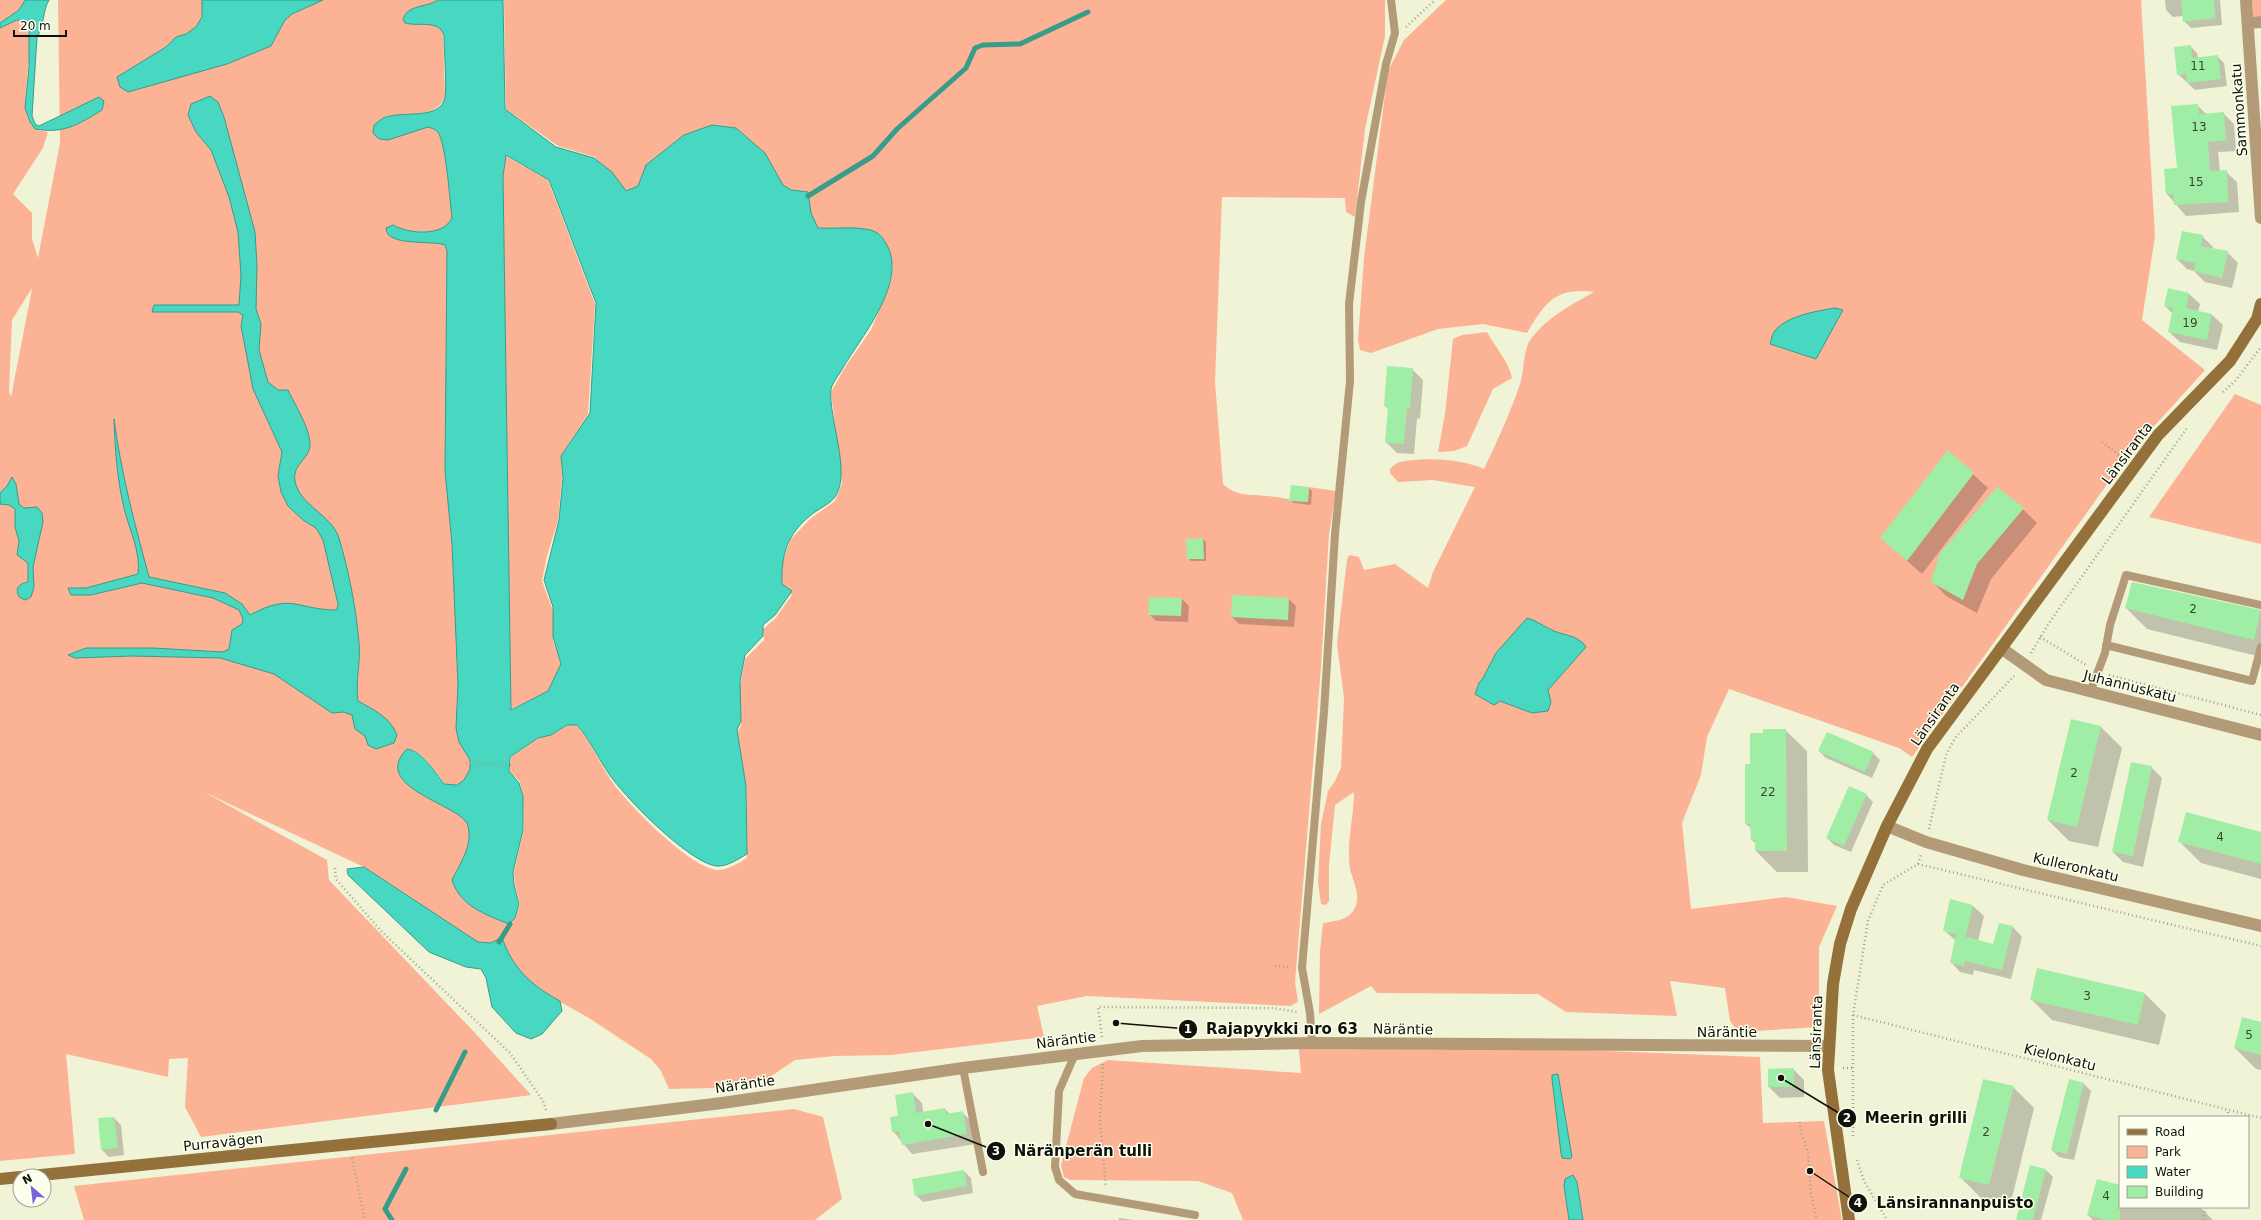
<svg xmlns="http://www.w3.org/2000/svg" width="2261" height="1220" font-family="'DejaVu Sans',sans-serif">
  <style>
    .green { fill: #fcb295; fill-rule: evenodd }
    .water { fill: #48d7c1; stroke: #379c8a; fill-rule: evenodd }
    .shadow { fill: #0003 }
    .lines { fill: none; stroke-linecap: round; stroke-linejoin: round }
    .stream { stroke: #379c8a; stroke-width: 5 }
    .building { fill: #a0eea6 }
    .path { stroke: #a1a38d; stroke-width: 2.5; stroke-dasharray: 1 3; stroke-linecap: butt }
    .lane { stroke: #b39b78; stroke-width: 8 }
    .street { stroke: #b39b78; stroke-width: 12 }
    .secondary { stroke: #94713a; stroke-width: 12 }
    .labels { text-anchor: middle; stroke-width: 3; stroke-linejoin: round; paint-order: stroke }
    .number-label { font-size: 12px; fill: #344830 }
    .street-label { font-size: 14px; fill: #101108; stroke: #fdffee }
    .leader { fill: none; stroke: #101108; stroke-width: 1.5 }
    .callout-dot { fill: #101108; stroke: #fdffee; stroke-width: 1.5 }
    .mark-label { font-size: 12px; text-anchor: middle; font-weight: bold; fill: #fff }
    .callout-label { font-size: 15px; text-anchor: middle; font-weight: bold; fill: #101108; stroke: #fdffee; stroke-width: 3; stroke-linejoin: round; paint-order: stroke }
  </style>
  <rect width="100%" height="100%" fill="#f0f3d6"/>
  <path class="green" d="M0,0h25l-6,10 -19,13z
    M58,0h381l-7,5 -20,3 19,16 9,3 3,3 2,68c-13,23 -41,12 -64,21l-1,20 8,1 41,-14 9,5 5,10 10,77c-9,18 -37,15 -54,10 -4,-2 -4,-3 -9,-3l13,16 36,1 7,3 2,5 23,519c-6,12 -11,18 -26,15 -9,-12 -22,-33 -37,-35l-4,3 65,72 11,88 30,12 6,-7 4,-13 -5,-19 -1,-13 10,-43 -1,-33 -3,-14 -10,-11 1,-14 28,-19 13,-3 16,-10h8c15,17 20,31 31,49 15,26 80,91 109,96 11,1 22,-7 31,-12v-68l-10,-56 4,-9 -1,-40 5,-26 19,-19 -1,-11 12,-10 17,-24 -10,-7 -1,-23 10,-26 19,-20 25,-18 7,-17 -11,-92 16,-28 24,-34 20,-49 2,-13 -2,-11 -73,-25 -180,-42 -11,5 -32,-38 -37,-11 -52,-37 -2,-109h881v36l-20,93 -10,88 -9,-5 -1,-14 -123,-1 -7,185 8,102c14,13 27,10 44,12 14,1 27,5 41,6l1,-15 27,4 -7,43 -8,133 -26,315 3,20 -8,4 -203,-10 -50,10 7,31 -153,18 -56,1 -40,4 -28,19 -53,9 -45,1 -8,-18 -10,-12 -62,-41 -43,-24 -18,-14 -20,-25 -6,-18 -11,6 -13,-1 -114,-75 -160,-75 123,68 2,20 147,154 55,61 -330,42 -16,-30 3,-49 -19,1 -1,18 -102,-23 9,100 -75,7v-1133l17,-8 6,1c18,21 -10,89 11,107 3,3 10,3 14,4l-5,16 -30,46 19,19v26l6,19 22,-115zM32,288v1l-21,108 -2,-6 3,-71z
    M1446,0h695l14,236 -13,84 63,50 -77,85 -216,302 -13,-9 -170,-59 -22,48 -6,38 -19,48 9,86 95,-12 51,9 -18,41v80l-81,5 -8,-11 -5,-33 -55,-7 7,35 -111,-4 -28,-18 -161,-1 -6,-7 -52,28 1,-63 3,-28c13,-2 26,-3 32,-15 6,-13 -2,-27 -5,-39 -4,-26 4,-51 4,-77l-19,13 -6,60v36l-3,4 -5,-1 -3,-22 3,-58 7,-33 7,-10 6,-13 3,-70 -7,-54 10,-84 2,-5 10,2 5,13 31,-6 33,24 5,-16 42,-85 -42,-7 -35,2 -8,-9v-4c3,-3 7,-7 10,-7 24,-5 62,-3 84,7 13,-28 26,-55 36,-85 4,-12 3,-30 9,-42 15,-23 42,-37 65,-50 -39,-5 -49,11 -67,41l-44,-9 -45,5 -67,24 -11,-3 -2,-10 6,-82 24,-187 16,-31z
    M2252,0h9v16h-8z
    M506,156l42,24 47,124 -7,110 -27,42 1,22 -4,42 -11,36 -5,25 11,30v30l8,23 -13,27 -37,18 -8,-533z
    M1487,332c8,15 22,30 25,46l-19,11 -26,57 -13,5 -16,1 7,-38 8,-75 9,-4z
    M2235,394l26,11v139l-112,-27z
    M1298,1039l462,18 3,66 61,-2 18,99h-259l-6,-38 -13,4 5,34h-326l-11,-27 -34,-12 -128,-1 -6,-3 -3,-12 23,-87 8,-10 16,-8 193,13z
    M794,1109l29,8 19,82 -27,21h-731l-10,-34z"/>
  <path class="water" d="M25,0h24c-7,12 -4,25 -12,37l-5,79 3,8 4,2 60,-29 5,4 -2,9c-24,15 -39,24 -67,19l-5,-7 -5,-14 4,-41v-40l-6,-6 -6,-1 -17,8v-5l19,-13z
    M202,0h121l-31,14 -7,6 -14,26 -44,18 -99,28 -8,-5 -3,-10 49,-30 10,-10 10,-3 10,-7 6,-10z
    M438,0h65l2,109 51,38 38,11 18,14 14,19 12,-5 8,-21 38,-30 28,-10 24,3 29,25 18,32 8,5 17,2 3,21 7,15c17,1 36,-2 52,2 9,2 13,8 17,15 21,39 -28,94 -46,126 -3,5 -9,13 -10,18 -3,29 21,84 4,108 -5,7 -17,12 -24,18 -24,19 -30,40 -29,69l10,7 -17,24 -12,10v11l-18,19 -5,26 1,40 -4,9 9,56 1,68c-9,5 -20,13 -31,12 -28,-4 -94,-71 -109,-95 -11,-17 -17,-31 -30,-46h-10l-16,10 -13,3 -28,19 -1,14 10,12 4,13v34l-10,42 1,13 5,19 -4,14 -6,6c-23,-9 -49,-18 -57,-44 8,-17 21,-34 16,-54 -4,-21 -100,-38 -61,-77 15,2 28,23 37,35l13,1 7,-5 6,-11v-9l-11,-18 -3,-14 2,-43 -6,-141 -7,-73 2,-220 -2,-6c-13,-5 -59,2 -59,-17l7,-3c16,9 50,12 59,-7 -2,-16 -6,-78 -15,-87 -2,-2 -6,-3 -9,-4l-40,13 -9,-1 -6,-6 1,-8c5,-4 9,-8 16,-9 16,-4 50,3 55,-18 2,-14 -1,-47 -1,-63 -6,-16 -25,-8 -39,-12l-2,-4c5,-15 23,-11 35,-19zM506,155l43,25 47,123 -6,110 -29,43 2,22 -4,42 -15,60 9,27v30l8,27 -13,27 -37,19 -8,-534z
    M210,96l8,6 6,15 31,115 2,34 -1,43 5,15 -2,26 9,32 10,8h10c7,15 23,40 22,56 -1,13 -18,19 -15,35 5,25 36,33 44,57 10,34 17,70 20,105 2,19 -4,39 -1,58 16,9 32,16 39,34l-3,8 -18,6 -8,-4 -3,-9 -10,-7 -3,-14 -8,-3 -12,1 -58,-39 -54,-16 -88,-2 -57,2 -7,-3 18,-7h67l70,4 6,-3 3,-19 10,-6 1,-5 -4,-9 -26,-12 -71,-15 -51,12h-20l-3,-7h18l52,-14c3,-22 -9,-45 -14,-66 -7,-30 -9,-59 -10,-89 7,54 21,106 35,158l76,16 17,11 8,11c42,-23 47,-5 87,-5l1,-6 -15,-64 -7,-12 -13,-8 -15,-14 -7,-14 -3,-16 4,-24 -29,-63 -12,-63 2,-11 -5,-3h-86l2,-7h85l2,-30 -3,-43 -9,-35 -18,-47 -15,-18 -8,-17 3,-11z
    M1835,308l8,2 -27,49 -46,-15c1,-3 2,-9 4,-12 11,-16 43,-21 61,-24z
    M12,477l4,7 3,20 5,4 13,-1 5,6 1,9 -10,45 1,20 -3,10 -6,3 -6,-3c-4,-9 -1,-13 9,-15v-19l-11,-8 2,-14 -4,-14v-18l-6,-4 -9,-1v-11l7,-7z
    M1527,618c9,2 14,7 23,11 12,7 28,5 36,18l-38,43 3,12 -3,9 -16,2 -32,-12 -6,4 -19,-11 4,-11 4,-5 13,-25z
    M364,867l114,75 13,1 11,-6c10,31 30,49 58,64l2,10 -20,23 -11,5 -15,-6 -24,-26 -6,-29 -5,-9 -15,-2 -37,-15 -81,-77 -1,-6z
    M1558,1074l14,83 -2,2 -8,-1 -1,-5 -9,-74v-4z
    M1573,1175l4,7 6,38h-14l-5,-34 1,-7z"/>
  <path class="shadow" d="M2165,0h55l2,25 -31,3 -7,-7 -1,-5 -10,1 -7,-7z
    M2190,46l7,7 1,5 19,-2 7,7 3,23 -32,4 -17,-16z
    M2197,105l10,10 16,-2 11,11 2,27 -18,1 2,20h6l11,10 2,30 -53,4 -19,-22 11,-25z
    M2202,236l11,11v2l14,3 11,11 -6,25 -27,-6 -11,-11 -7,-2 -10,-10z
    M2189,294l11,10 -2,8 14,3 11,10 -6,25 -37,-8 -11,-10 4,-18 -8,-8z
    M1412,369l11,11 -3,39 -3,-1 -3,36 -17,-1 -11,-11 3,-32 -4,-4z
    M1973,474l15,14 -66,86 -41,-36z
    M1292,486l17,2 3,3 -1,14 -17,-2 -4,-3z
    M2023,509l14,14 -46,56 -14,34 -31,-17 -14,-15z
    M1203,539l3,3v19h-15l-3,-3z
    M2132,583l129,28v46l-114,-28 -21,-21z
    M1182,599l7,7 -1,16 -32,-1 -7,-7z
    M1289,599l7,7 -2,21 -55,-3 -7,-7z
    M2072,720l29,7 21,21 -24,99 -29,-6 -21,-21z
    M1785,730l22,21 1,121h-31l-21,-21v-7l-4,-4v-11l-6,-5 5,-59 13,-31z
    M1819,751l54,2 7,7 -8,18 -46,-20z
    M2151,767l11,11 -19,89 -20,-5 -10,-10z
    M1866,795l7,7 -22,50 -17,-7 -7,-7z
    M2261,833v46l-60,-16 -21,-21z
    M1973,906l11,10 -6,25 16,4 19,-18 9,10 -11,42 -37,-9 -1,5 -13,-3 -9,-10 5,-21 -12,-11z
    M2038,969l107,25 21,21 -7,30 -107,-25 -21,-21z
    M2261,1023v47l-5,-1 -21,-21z
    M1793,1069l11,11v17l-24,1 -11,-11z
    M2069,1081l15,3 7,7 -17,69 -15,-3 -7,-7z
    M2013,1087l21,21 -24,98 -29,-8 -21,-21z
    M912,1093l10,10 1,9 22,-3 5,5 12,-2 10,10 4,22 -64,10 -19,-23z
    M114,1118l7,7 3,30 -15,2 -7,-7z
    M2046,1170l7,7 -12,43h-23z
    M964,1171l7,7 2,15 -50,9 -7,-7z
    M2120,1186v21h80l13,13h-120l-5,-5z
    M1119,1218l15,2h-15z"/>
  <g class="lines">
    <path class="stream" d="M808,196l65,-40 24,-27 69,-61 9,-20 8,-3 37,-1 68,-32
      M499,942l11,-18
      M436,1110l29,-58
      M392,1220l-7,-11 21,-40"/>
  </g>
  <path class="building" d="M2181,0h33l1,18 -32,4z
    M2191,45l1,13 26,-3 3,24 -34,4 -1,-9 -9,1 -3,-28z
    M2198,104l1,10 25,-2 2,28 -18,2 2,29 17,-1 1,32 -54,3 -1,-11h-7l-2,-25 13,-1 -6,-62z
    M2182,231l21,4 -2,11 27,5 -6,27 -28,-7 1,-8 -19,-4z
    M2168,288l21,5 -3,15 26,6 -5,26 -39,-8 5,-24 -9,-1z
    M1387,366l26,2 -3,40h-3l-3,36 -19,-1 3,-36 -4,-1z
    M1948,450l26,23 -67,88 -27,-23z
    M1291,485l18,2 -1,15 -19,-1z
    M1997,487l27,21 -47,56 -14,36 -32,-18 9,-29z
    M1203,538l1,21h-17l-1,-20z
    M2132,582l129,28 -7,30 -129,-32z
    M1232,595l57,3 -1,22 -57,-3z
    M1149,597l33,1 -1,18 -33,-1z
    M2071,719l30,7 -24,101 -30,-7z
    M1763,729h23l1,122h-32v-11h-4l-1,-16h-5v-60h5v-31h13z
    M1827,732l47,20 -9,20 -47,-21z
    M2131,762l21,4 -19,90 -21,-4z
    M1849,786l18,8 -23,52 -18,-8z
    M2186,812l75,20v32l-83,-22z
    M1950,899l23,6 -7,31 -23,-5z
    M1999,923l14,3 -11,44 -37,-9 -1,5 -14,-3 6,-29 37,10z
    M2037,968l108,25 -7,32 -108,-25z
    M2242,1017l19,5v33l-27,-7z
    M1794,1068v19h-26v-18z
    M1983,1079l31,7 -25,99 -30,-7z
    M2069,1079l15,4 -17,71 -16,-4z
    M913,1092l3,21 29,-5 1,6 17,-3 4,23 -65,11 -3,-14 -7,1 -2,-15 8,-1 -3,-21z
    M114,1117l4,31 -17,2 -3,-32z
    M2030,1165l16,4 -13,51h-17z
    M964,1170l3,16 -52,10 -3,-17z
    M2097,1179l23,6v35h-15l-18,-5z"/>
  <g class="lines">
    <path class="path" d="M1406,27l29,-27
      M2223,392l13,-12 25,-33
      M2102,442l21,16
      M2040,637l48,29
      M2031,653l18,-30 138,-195
      M2109,675l152,40
      M466,763l47,2
      M1929,829l17,-74 9,-17 59,-62
      M1918,864l343,82
      M335,868l1,11 45,52 129,122 33,48 3,9
      M1275,966l15,1
      M1853,1015l408,103
      M1102,1037l-4,-30 174,1 26,4
      M1103,1064l-3,55 6,68
      M1843,1068h11
      M2227,1117l2,-7
      M1800,1122v7l8,23 3,41 6,27
      M1853,1136v-121l15,-94 15,-36 35,-21 3,-9
      M352,1158l13,62
      M1857,1160l7,21 23,39
      M2203,1220l3,-13"/>
    <path class="lane" d="M2106,645l146,36 9,-34
      M2090,692l15,-39 5,-28 16,-50 135,30
      M1312,1043l-2,-30 -8,-45 22,-256 11,-178 15,-153 -1,-77 12,-102 25,-138 9,-31 -4,-33
      M1075,1054l-16,37 -4,76 4,13 16,14 120,21
      M963,1068l20,104"/>
    <path class="street" d="M2246,0l15,218
      M2248,23l13,-1
      M2001,648l45,32 215,55
      M1887,826l39,16 97,28 238,56
      M551,1124l171,-21 241,-35 179,-22 170,-3 517,3"/>
    <path class="secondary" d="M31,1176l520,-52
      M0,1179l20,-2
      M1849,1220l-21,-150 5,-86 7,-40 11,-35 36,-83 40,-77 231,-314 72,-74 27,-42 4,-15"/>
  </g>
  <g class="labels">
    <g class="number-label">
      <text x="2198" y="70">11</text>
      <text x="2199" y="131">13</text>
      <text x="2196" y="186">15</text>
      <text x="2190" y="327">19</text>
      <text x="2193" y="613">2</text>
      <text x="2074" y="777">2</text>
      <text x="1768" y="796">22</text>
      <text x="2220" y="841">4</text>
      <text x="2087" y="1000">3</text>
      <text x="2249" y="1039">5</text>
      <text x="1986" y="1136">2</text>
      <text x="2106" y="1200">4</text>
    </g>
    <g class="street-label">
      <text transform="translate(2239 110) rotate(-94)" y="5">Sammonkatu</text>
      <text transform="translate(2127 453) rotate(-53)" y="5">Länsiranta</text>
      <text transform="translate(2130 686) rotate(14)" y="5">Juhannuskatu</text>
      <text transform="translate(1935 714) rotate(-55)" y="5">Länsiranta</text>
      <text transform="translate(2076 867) rotate(13)" y="5">Kulleronkatu</text>
      <text transform="translate(1403 1029) rotate(1)" y="5">Näräntie</text>
      <text x="1727" y="1037">Näräntie</text>
      <text transform="translate(1816 1032) rotate(-88)" y="5">Länsiranta</text>
      <text transform="translate(1066 1040) rotate(-7)" y="5">Näräntie</text>
      <text transform="translate(2060 1057) rotate(14)" y="5">Kielonkatu</text>
      <text transform="translate(745 1084) rotate(-8)" y="5">Näräntie</text>
      <text transform="translate(223 1142) rotate(-6)" y="5">Purravägen</text>
    </g>
  </g>
  <path class="leader" d="M1116 1023L1188 1029M1781 1078L1847 1118M928 1124L996 1151M1810 1171L1858 1203"/>
  <g class="callout-dot">
    <circle cx="1116" cy="1023" r="4"/>
    <circle cx="1781" cy="1078" r="4"/>
    <circle cx="928" cy="1124" r="4"/>
    <circle cx="1810" cy="1171" r="4"/>
    <circle cx="1188" cy="1029" r="10"/>
    <circle cx="1847" cy="1118" r="10"/>
    <circle cx="996" cy="1151" r="10"/>
    <circle cx="1858" cy="1203" r="10"/>
  </g>
  <g class="mark-label">
    <text x="1188" y="1033">1</text>
    <text x="1847" y="1122">2</text>
    <text x="996" y="1155">3</text>
    <text x="1858" y="1207">4</text>
  </g>
  <g class="callout-label">
    <text x="1282" y="1034">Rajapyykki nro 63</text>
    <text x="1916" y="1123">Meerin grilli</text>
    <text x="1083" y="1156">Näränperän tulli</text>
    <text x="1955" y="1208">Länsirannanpuisto</text>
  </g>
  <rect x="2119" y="1116" width="130" height="92" fill="#fdffee" stroke="#9ea092"/>
  <rect x="2127" y="1129" width="20" height="6" fill="#94713a" stroke="#9ea092"/>
  <text x="2155" y="1136" font-size="12" fill="#101108">Road</text>
  <rect x="2127" y="1146" width="20" height="12" fill="#fcb295" stroke="#9ea092"/>
  <text x="2155" y="1156" font-size="12" fill="#101108">Park</text>
  <rect x="2127" y="1166" width="20" height="12" fill="#48d7c1" stroke="#9ea092"/>
  <text x="2155" y="1176" font-size="12" fill="#101108">Water</text>
  <rect x="2127" y="1186" width="20" height="12" fill="#a0eea6" stroke="#9ea092"/>
  <text x="2155" y="1196" font-size="12" fill="#101108">Building</text>
  <g transform="translate(32 1188) rotate(332)"><circle r="19" fill="#fdffee" stroke="#9ea092"/>
  <path d="M0-3L7 15L0 10L-7 15Z" fill="#7465e0"/>
  <text y="-6" font-size="11" font-weight="bold" text-anchor="middle" fill="#101108">N</text>
  </g>
  <path d="M14 30v6h52v-6" fill="none" stroke="#101108" stroke-width="2"/>
  <text x="20" y="30" font-size="12" fill="#101108" stroke="#fdffee" stroke-width="3" paint-order="stroke">20 m</text>
</svg>
